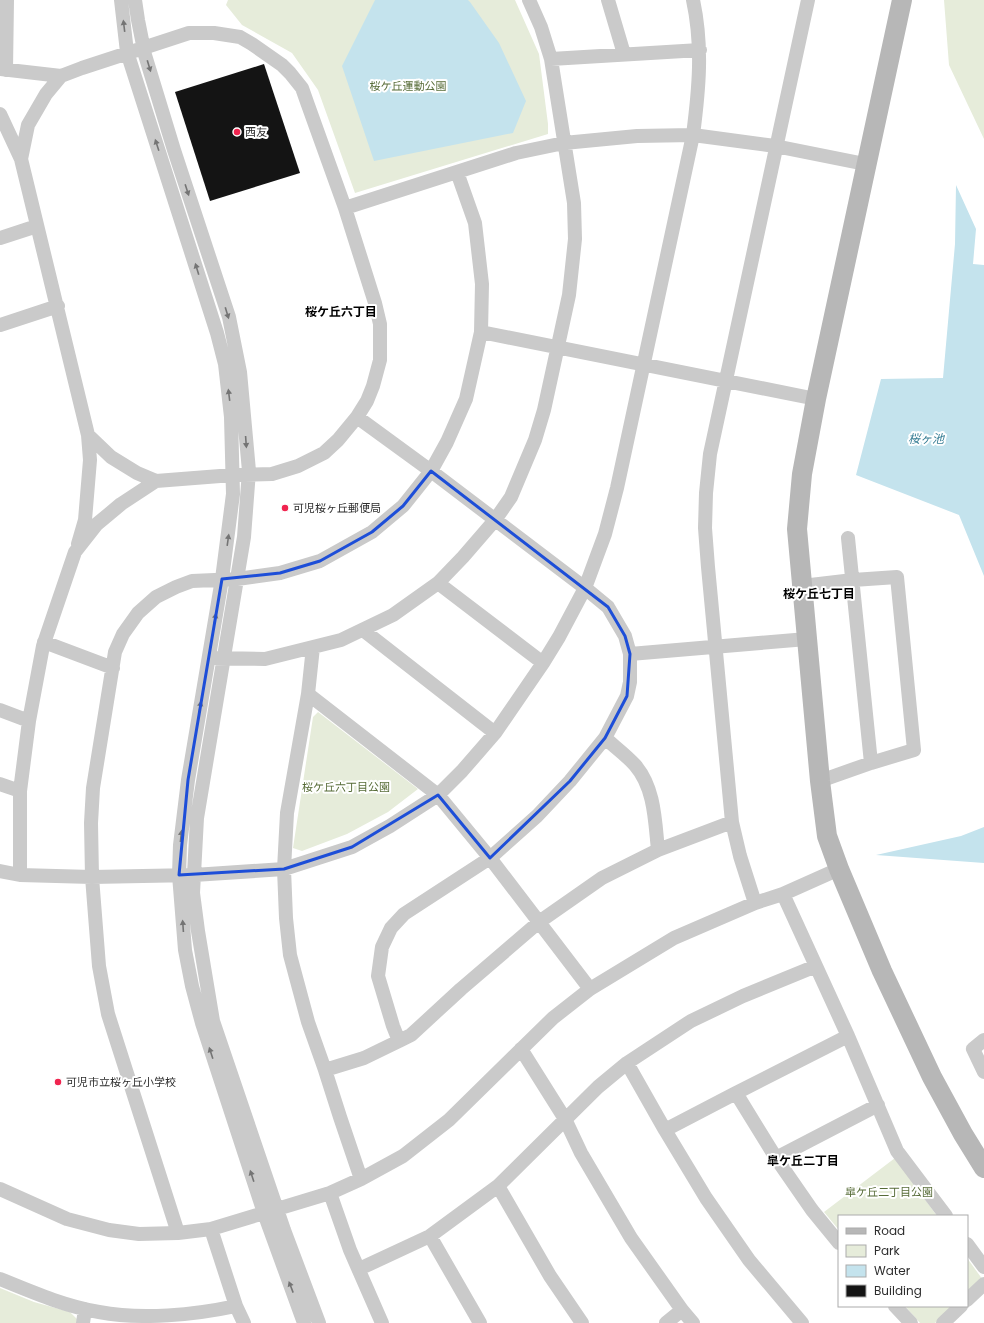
<svg xmlns="http://www.w3.org/2000/svg" width="984" height="1323" font-family="Poppins,'Noto Sans JP',sans-serif">
  <style>
    .green { fill: #e6ecda }
    .water { fill: #c4e3ed }
    .building { fill: #141414 }
    .lines { fill: none; stroke-linecap: round; stroke-linejoin: round }
    .street { stroke: #cacaca; stroke-width: 14 }
    .secondary { stroke: #b7b7b7; stroke-width: 20 }
    .oneway { fill: #747474 }
    .marked { fill: none; stroke: #1d4ed8; stroke-width: 3; stroke-linejoin: round }
    .poi-dot { fill: #f0244f; stroke: #fff; stroke-width: 1.5 }
    .labels { text-anchor: middle; stroke-width: 4; stroke-linejoin: round; paint-order: stroke }
    .park-label { font-size: 11px; fill: #576c38; stroke: #fff }
    .poi-label { font-size: 11px; fill: #2d2d2d; stroke: #fff; text-anchor: start }
    .neighbourhood-label { font-size: 12px; font-weight: bold; fill: #000; stroke: #fff }
    .water-label { font-size: 12px; font-style: italic; fill: #367d94; stroke: #fff }
  </style>
  <rect width="100%" height="100%" fill="#fff"/>
  <path class="green" d="M228,0h287l24,54 9,70v10l-193,59 -37,-103 -26,-37 -50,-28 -16,-20z
    M944,0h40v139l-35,-74z
    M318,712l100,77 -30,23 -41,22 -45,17 -9,-3 20,-131z
    M895,1158l42,58h-98v14l-15,-18z
    M967,1258l16,22 -16,14z
    M0,1288l34,14 36,10 7,7 -1,4h-76z
    M905,1306h49l-19,17h-15z"/>
  <path class="water" d="M375,0h93l2,2 29,41 27,58 -13,32 -139,28 -32,-95z
    M956,185l20,44 -3,35 11,1v311l-25,-61 -103,-40 25,-96 62,-1 12,-134z
    M984,827v36l-108,-8 85,-19z"/>
  <path class="building" d="M264,64l36,109 -90,28 -35,-109z"/>
  <g class="lines">
    <path class="street" d="M121,0l6,52 90,281 8,31 6,53 2,77 -11,85 -34,201 -8,65 -1,30 6,75 7,36 10,37 62,190 40,110
      M135,0l3,20 7,35 29,95 55,167 11,55 9,99 -5,66 -47,281 -4,75 5,38 15,90 71,209 35,93
      M608,0l16,54
      M551,59l149,-9
      M0,69l61,7
      M6,70l1,-70
      M0,114l21,45 67,276 23,22 26,16 19,8 77,-6 39,-1 26,-8 26,-13 14,-13 19,-23 10,-16 6,-15 7,-26v-36l-5,-21 -30,-95 -37,-103 -6,-17 -12,-15 -8,-8 -30,-21 -12,-7 -26,-4h-25l-107,35 -21,8 -15,18 -18,31 -7,34
      M345,208l171,-55 48,-10 73,-7 56,-1 82,11 90,18
      M0,238l37,-12
      M0,325l58,-19
      M481,332l335,67
      M848,538l23,225
      M78,544l7,-24 5,-60 -2,-25
      M438,583l105,80
      M802,586l51,-6 44,-3 17,173 -43,13 -51,18
      M363,630l132,103
      M44,642l69,26
      M313,647l-5,47 -21,119 -3,56 2,49 4,37 18,67 17,48 15,47 21,62
      M630,654l177,-15
      M215,658l50,1 76,-19 52,-25 45,-32 25,-26 32,-37 16,-23 24,-57 9,-30 25,-115 6,-56 -1,-36 -23,-144 -10,-32 -12,-27
      M308,694l130,101 52,63 100,131
      M0,710l29,11
      M605,738c10,9 21,17 30,27 20,23 20,57 23,85
      M0,784l20,7
      M0,871l20,4 72,2 102,-2 90,-6 68,-22 38,-21 48,-31 24,-24 33,-38 48,-70 16,-26 26,-49 20,-54 12,-46 76,-353c6,-46 10,-89 0,-135
      M20,875v-84l9,-70 14,-75 32,-94 22,-28 24,-20 35,-23
      M783,894l65,142 49,115 49,65
      M755,903l-15,-47 -8,-34 -24,-255 -3,-39 1,-35 4,-39 98,-454
      M984,1040l-11,9 11,23
      M399,1041l12,-6 50,-46 78,-67 63,-44 56,-28 74,-28
      M521,1049l44,70 16,34 50,85 51,72 11,13
      M627,1063l64,-42 52,-25 73,-30
      M325,1070l39,-12 35,-17 -6,-15 -15,-50 4,-29 9,-19 13,-14 86,-56 47,-42 33,-35 35,-43 22,-42 3,-14v-28l-5,-18 -17,-29 -23,-19 -154,-117 -74,-54
      M736,1093l112,-57
      M665,1130l41,68 43,62 53,63
      M776,1158l102,-53
      M498,1186l52,90 32,47
      M0,1189l67,30 42,11 30,4 39,-1 33,-4 119,-36 31,-14 42,-23 46,-36 104,-102 37,-29 84,-51 81,-35 28,-9 56,-25
      M330,1193l20,57 32,73
      M211,1229l25,77 8,17
      M178,1233l-70,-219 -9,-48 -7,-89 -1,-54 2,-35 22,-136 8,-18 15,-21 18,-16 20,-10 16,-6 45,-2 43,-6 40,-12 52,-29 31,-26 28,-35 16,-29 19,-43 15,-67 1,-48 -7,-61 -18,-51
      M430,1236l50,87
      M967,1244l17,23
      M359,1269l71,-33 68,-50 100,-99 29,-24 38,67 71,-37 40,65 36,52 27,33
      M0,1279c32,13 64,27 99,33 43,8 95,3 137,-6
      M967,1300l17,-16
      M895,1306l16,17
      M83,1323l2,-14
      M666,1323l16,-13
      M943,1323l18,-17"/>
    <path class="secondary" d="M902,0l-86,399 -14,75 -5,55 23,252 7,55 12,33 43,102 50,106 31,57 21,34"/>
  </g>
  <defs><path id="oneway-solid" d="M-6-.8H1V-3.2L6.5 0L1 3.2V.8H-6Z"/></defs>
  <g class="oneway">
    <use href="#oneway-solid" transform="translate(124 26) rotate(-97)"/>
    <use href="#oneway-solid" transform="translate(149 66) rotate(73)"/>
    <use href="#oneway-solid" transform="translate(157 145) rotate(-108)"/>
    <use href="#oneway-solid" transform="translate(187 190) rotate(72)"/>
    <use href="#oneway-solid" transform="translate(197 269) rotate(-107)"/>
    <use href="#oneway-solid" transform="translate(227 313) rotate(73)"/>
    <use href="#oneway-solid" transform="translate(229 395) rotate(-97)"/>
    <use href="#oneway-solid" transform="translate(246 442) rotate(86)"/>
    <use href="#oneway-solid" transform="translate(228 540) rotate(-82)"/>
    <use href="#oneway-solid" transform="translate(215 619) rotate(-80)"/>
    <use href="#oneway-solid" transform="translate(200 707) rotate(-80)"/>
    <use href="#oneway-solid" transform="translate(181 836) rotate(-84)"/>
    <use href="#oneway-solid" transform="translate(183 926) rotate(-94)"/>
    <use href="#oneway-solid" transform="translate(211 1053) rotate(-108)"/>
    <use href="#oneway-solid" transform="translate(252 1176) rotate(-108)"/>
    <use href="#oneway-solid" transform="translate(291 1287) rotate(-111)"/>
  </g>
  <path class="marked" d="M431,471l177,136 17,29 5,18 -3,42 -22,42 -35,43 -80,77 -52,-63 -86,52 -68,22 -105,6 9,-95 34,-201 58,-6 40,-12 52,-29 31,-26z"/>
  <g class="poi-dot">
    <circle cx="237" cy="132" r="4"/>
    <circle cx="285" cy="508" r="4"/>
    <circle cx="58" cy="1082" r="4"/>
  </g>
  <g class="labels">
    <g class="park-label">
      <text x="408" y="90">桜ケ丘運動公園</text>
      <text x="346" y="791">桜ケ丘六丁目公園</text>
      <text x="889" y="1196">皐ケ丘二丁目公園</text>
    </g>
    <g class="poi-label">
      <text x="245" y="136">西友</text>
      <text x="293" y="512">可児桜ヶ丘郵便局</text>
      <text x="66" y="1086">可児市立桜ヶ丘小学校</text>
    </g>
    <g class="neighbourhood-label">
      <text x="341" y="316">桜ケ丘六丁目</text>
      <text x="819" y="598">桜ケ丘七丁目</text>
      <text x="803" y="1165">皐ケ丘二丁目</text>
    </g>
    <g class="water-label">
      <text x="926" y="443">桜ヶ池</text>
    </g>
  </g>
  <rect x="838" y="1215" width="130" height="92" fill="#ffffff" stroke="#ababab"/>
  <rect x="846" y="1228" width="20" height="6" fill="#b7b7b7" stroke="#ababab"/>
  <text x="874" y="1235" font-size="12" fill="#2d2d2d">Road</text>
  <rect x="846" y="1245" width="20" height="12" fill="#e6ecda" stroke="#ababab"/>
  <text x="874" y="1255" font-size="12" fill="#2d2d2d">Park</text>
  <rect x="846" y="1265" width="20" height="12" fill="#c4e3ed" stroke="#ababab"/>
  <text x="874" y="1275" font-size="12" fill="#2d2d2d">Water</text>
  <rect x="846" y="1285" width="20" height="12" fill="#141414" stroke="#ababab"/>
  <text x="874" y="1295" font-size="12" fill="#2d2d2d">Building</text>
</svg>
